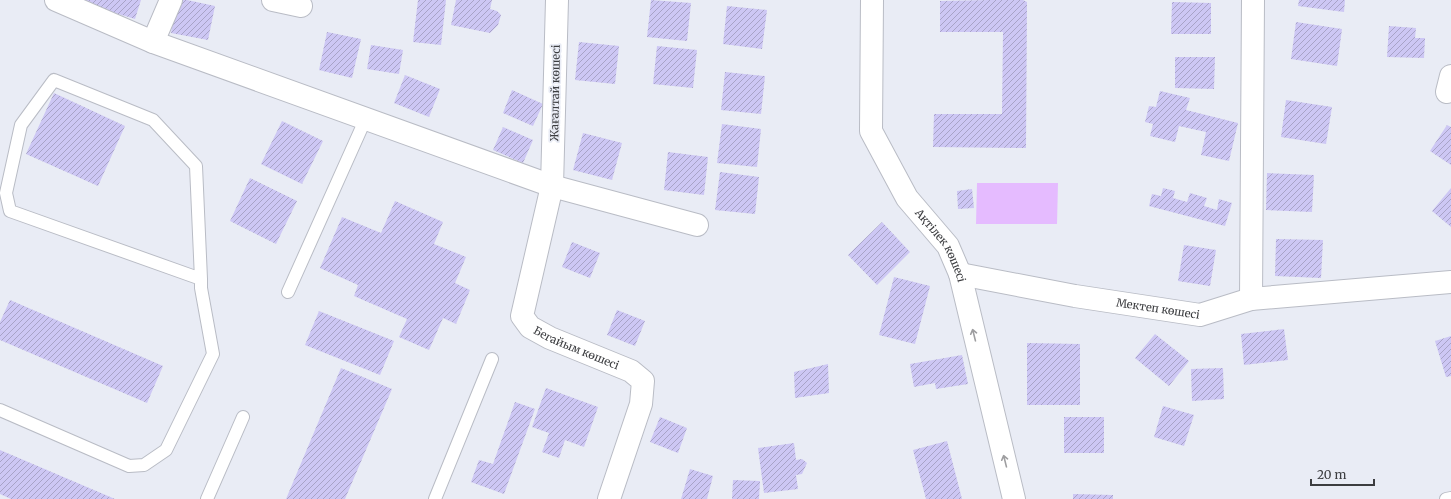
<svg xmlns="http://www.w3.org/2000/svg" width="1451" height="499" font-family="Merriweather,serif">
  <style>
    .grass { fill: #e5bbff }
    .building { fill: url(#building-hatch) }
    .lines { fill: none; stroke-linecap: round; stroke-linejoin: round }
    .service-casing { stroke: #b9bcc5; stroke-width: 14 }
    .minor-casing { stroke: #b9bcc5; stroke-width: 24 }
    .service { stroke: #fff; stroke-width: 12 }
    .minor { stroke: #fff; stroke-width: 22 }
    .oneway { stroke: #9e9ea0 }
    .labels { text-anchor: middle; stroke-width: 3.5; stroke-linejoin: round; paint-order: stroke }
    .street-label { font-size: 11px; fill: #3c3d40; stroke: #e9ecf5 }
  </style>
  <defs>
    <pattern id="building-hatch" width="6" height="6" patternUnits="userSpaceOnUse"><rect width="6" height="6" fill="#cdc7f4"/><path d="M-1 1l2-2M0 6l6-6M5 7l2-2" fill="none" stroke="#a8a3c7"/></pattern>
  </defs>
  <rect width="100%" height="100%" fill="#e9ecf5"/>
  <path class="grass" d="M977,183h81l-1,41h-81z"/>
  <path class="building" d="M83,0h58l-6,19 -53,-16z
    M177,0h10l28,6 -7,34 -37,-7z
    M418,0h28l-5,45 -28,-3z
    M456,0h36l-2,9 7,2 4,4 -3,10 -8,8 -39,-8z
    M651,0l40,3 -4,38 -40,-4z
    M988,0h35l4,2 -1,146 -93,-1 1,-33h68l1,-82h-63v-31z
    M1299,0h46l-1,12 -46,-6z
    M1172,2l39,1v31h-40z
    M727,6l40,4 -5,39 -39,-5z
    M1296,22l46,7 -5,37 -46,-7z
    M1389,26l27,2 -1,10h10l-1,20 -37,-1z
    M327,32l34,7 -9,39 -33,-8z
    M579,42l40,4 -4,38 -40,-4z
    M371,45l32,5 -4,24 -32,-5z
    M657,46l40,4 -4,38 -40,-4z
    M1175,57h40l-1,32 -39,-1z
    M725,72l40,4 -4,38 -40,-4z
    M405,75l35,14 -11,28 -35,-14z
    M512,90l31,14 -10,22 -30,-13z
    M1160,91l30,7 -4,12 52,13 -9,38 -28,-6 5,-23 -27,-6 -4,16 -25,-6 3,-12 -8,-2 4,-16 7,1z
    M54,93l71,33 -27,60 -72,-32z
    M1286,100l46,7 -6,37 -45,-7z
    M282,121l41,20 -21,43 -41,-20z
    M722,124l39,5 -4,38 -40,-4z
    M1447,125l4,2v38l-21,-14z
    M503,127l30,13 -10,23 -30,-13z
    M583,133l39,10 -10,37 -39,-10z
    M668,152l40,5 -4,38 -40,-5z
    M720,172l39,5 -4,37 -40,-4z
    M1267,173l47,2 -2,37 -46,-2z
    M250,178l47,23 -21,43 -46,-23z
    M1163,188l12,3 -2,7 14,4 3,-9 17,5 -3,8 13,4 2,-11 13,4 -7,23 -76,-20 3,-12 9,2z
    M1451,188v39l-19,-16z
    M972,189l2,19 -16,1 -1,-18z
    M395,201l48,21 -9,22 32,13 -11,26 15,7 -14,34 -13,-6 -14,32 -30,-13 8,-18 -53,-23 4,-11 -38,-17 22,-51 39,16z
    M882,222l28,30 -33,33 -29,-30z
    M1276,239l47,1 -2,38 -46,-2z
    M572,242l28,11 -10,25 -28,-11z
    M1184,245l32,5 -6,36 -32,-5z
    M894,277l36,9 -15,58 -36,-9z
    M10,300l153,66 -16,37 -147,-63v-18z
    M617,310l28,11 -10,25 -28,-11z
    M319,311l75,30 -14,34 -75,-30z
    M1284,329l4,31 -44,5 -3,-31z
    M1155,334l34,27 -20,25 -34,-28z
    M1451,336v40l-5,1 -11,-36z
    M1027,343l53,1v61h-53z
    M962,355l6,29 -32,5 -1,-6 -21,4 -4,-23z
    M828,364l1,29 -34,5 -1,-26z
    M341,368l51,21 -47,110h-59z
    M1223,368l1,31 -32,2 -1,-32z
    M546,388l52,19 -14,40 -19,-7 -6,18 -17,-6 7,-19 -17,-6z
    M515,402l20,7 -31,85 -33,-12 8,-22 14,4z
    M1163,406l31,9 -10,31 -30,-9z
    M660,417l27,11 -9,25 -28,-11z
    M1064,417h40v36h-40z
    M947,441l15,58h-36l-13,-49z
    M794,443l2,17 6,-1 5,4 -5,11 -6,1 2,14 -34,4 -6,-45z
    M0,450l115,49h-104l-11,-5z
    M690,469l23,7 -6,23h-26z
    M733,480l27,1 -1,18h-27z
    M1073,494l40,1v4h-40z"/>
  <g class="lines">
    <defs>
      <path id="service" d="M288,292l78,-174
        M0,410l129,56 15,-1 22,-15 47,-96 -12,-66v-9l-5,-113 -43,-46 -99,-40 -33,45 -15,68 4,18 191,68
        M207,499l36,-82
        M435,499l57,-140
        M1446,499l5,-1"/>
      <g id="minor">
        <path d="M56,0l97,42 399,144 145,39"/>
        <path d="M273,0l28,6"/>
        <path id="s1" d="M557,0l-5,186 -30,130 8,11 20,11 81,33 12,10 -2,23 -32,95"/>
        <path id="s2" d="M872,0l-1,131 36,67 41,48 12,28 54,225"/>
        <path d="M153,42l18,-42"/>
        <path d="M1447,92l4,-16"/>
        <path id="s3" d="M960,274l115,22 125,19 51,-16 200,-17"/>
        <path d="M1251,299l2,-299"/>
      </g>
    </defs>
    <use href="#service" class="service-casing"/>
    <use href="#minor" class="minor-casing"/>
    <use href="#service" class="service"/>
    <use href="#minor" class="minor"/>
  </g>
  <defs><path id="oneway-shaft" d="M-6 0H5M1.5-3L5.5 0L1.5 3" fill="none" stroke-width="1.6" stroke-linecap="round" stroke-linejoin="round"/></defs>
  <g class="oneway">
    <use href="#oneway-shaft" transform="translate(974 335) rotate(-104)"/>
    <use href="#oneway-shaft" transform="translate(1005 461) rotate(-104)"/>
  </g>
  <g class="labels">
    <g class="street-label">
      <text transform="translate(555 93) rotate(-89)" y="4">Жағалтай көшесі</text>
      <text dy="4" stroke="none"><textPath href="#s2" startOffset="266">Ақтілек көшесі</textPath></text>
      <text dy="4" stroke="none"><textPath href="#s3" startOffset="201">Мектеп көшесі</textPath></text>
      <text dy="4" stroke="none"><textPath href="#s1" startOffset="384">Бегайым көшесі</textPath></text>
    </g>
  </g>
  <path d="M1311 479v6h63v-6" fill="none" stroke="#3c3d40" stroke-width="2"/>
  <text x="1317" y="479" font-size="12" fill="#3c3d40" stroke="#e9ecf5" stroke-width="3" paint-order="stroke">20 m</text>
</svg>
